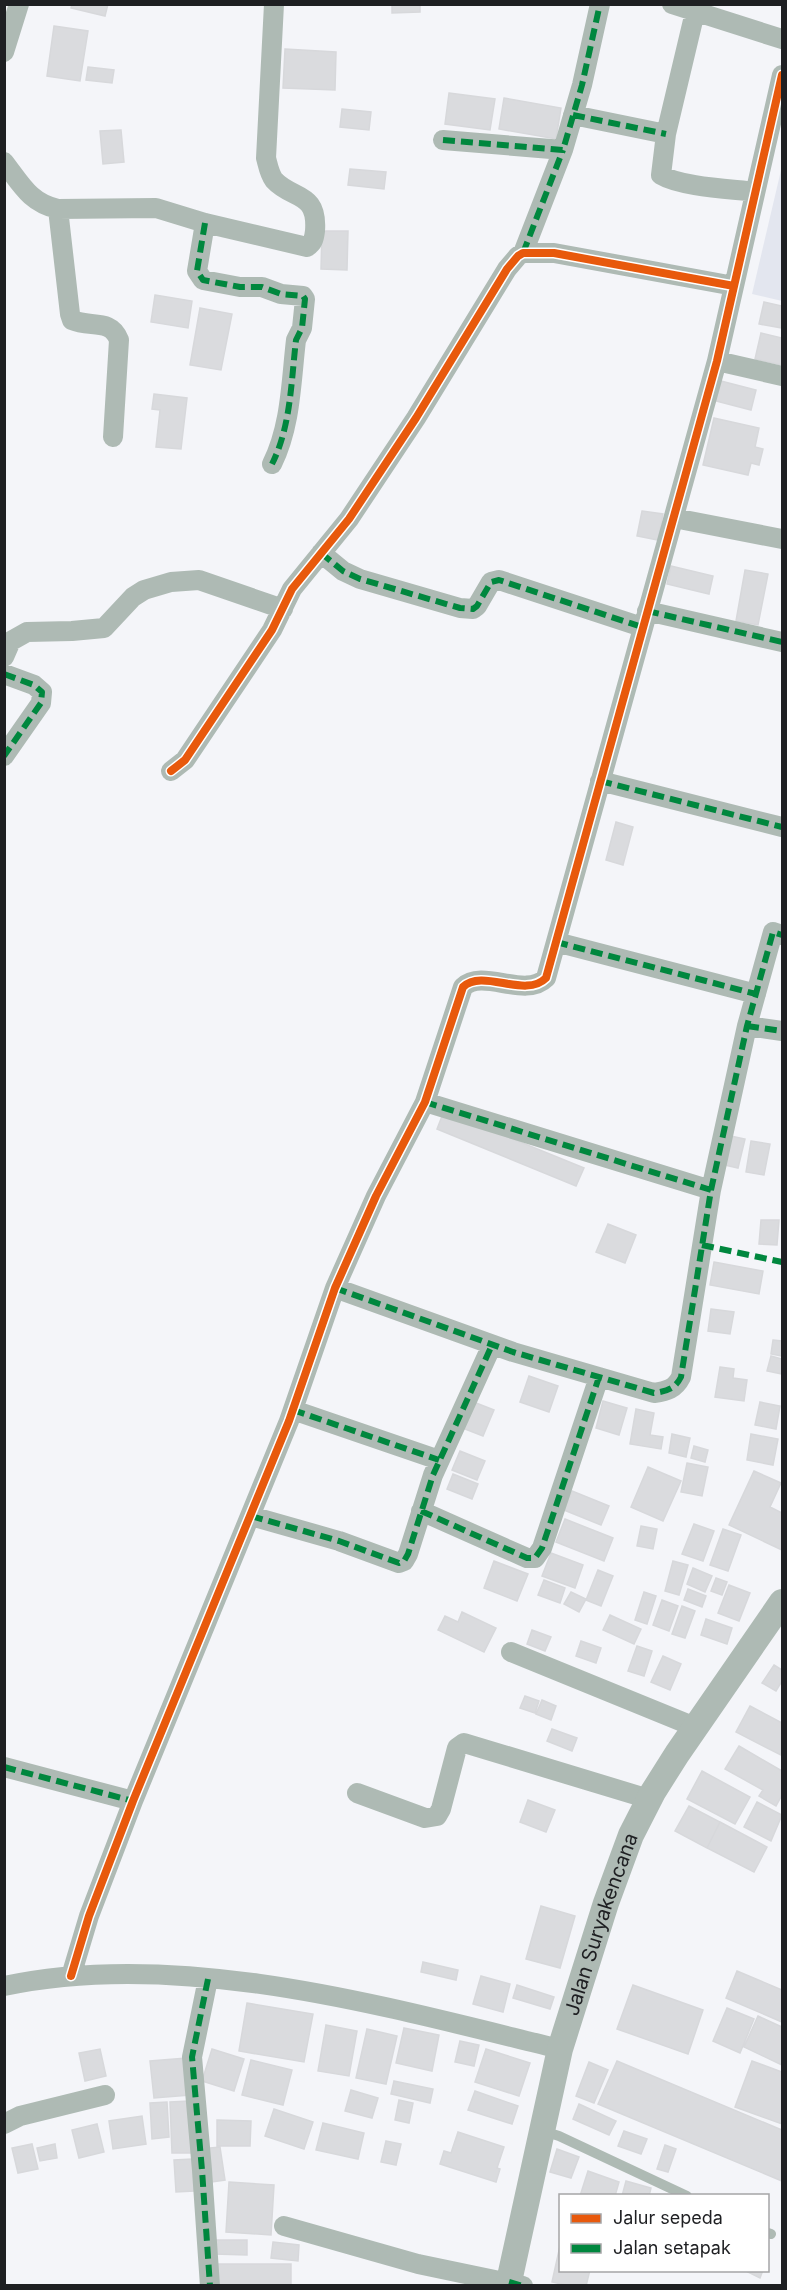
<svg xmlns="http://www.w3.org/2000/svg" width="787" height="2290" font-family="Inter,sans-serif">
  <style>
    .built { fill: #e3e6ef }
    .building { fill: #dadbde; stroke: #d7d8db; stroke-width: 1.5 }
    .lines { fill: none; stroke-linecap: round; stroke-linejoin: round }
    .service { stroke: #aebab4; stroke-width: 10 }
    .minor { stroke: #aebab4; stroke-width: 20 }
    .tertiary { stroke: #aebab4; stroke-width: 26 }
    .quiet { stroke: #00873e; stroke-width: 6; stroke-dasharray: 12 6; stroke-linecap: butt }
    .cycleway-casing { stroke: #fff; stroke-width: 11 }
    .cycleway { stroke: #e8590c; stroke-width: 8 }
    .labels { text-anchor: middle; stroke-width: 5; stroke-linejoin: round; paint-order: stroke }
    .street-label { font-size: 20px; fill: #1e1f22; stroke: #fff }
  </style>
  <rect width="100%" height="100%" fill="#f4f5f9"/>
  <path class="built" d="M782,166v135l-30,-7z"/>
  <path class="building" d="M72,4h36l-3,12 -34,-8z
    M392,4h28v8l-28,1z
    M54,26l34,5 -8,50 -33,-5z
    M285,49l51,3 -1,38 -52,-2z
    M88,67l26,3 -2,13 -26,-3z
    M449,93l46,6 -5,31 -45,-6z
    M504,98l57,10 -5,31 -57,-10z
    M342,109l29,3 -2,18 -29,-3z
    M121,130l3,32 -21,2 -3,-33z
    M350,169l36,3 -2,17 -36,-4z
    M322,231h26l-1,39 -26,-1z
    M155,295l37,6 -4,27 -37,-6z
    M764,302l18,4v22l-23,-4z
    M200,308l32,6 -11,56 -31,-5z
    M761,333l21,5v27l-27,-6z
    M721,381l35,9 -5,20 -35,-9z
    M154,394l33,4 -6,51 -25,-2 4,-37 -8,-1z
    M714,418l45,10 -4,19 8,2 -4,16 -8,-2 -3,12 -45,-10z
    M642,511l21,3 -5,26 -21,-4z
    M671,566l42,10 -4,18 -42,-10z
    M745,570l23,4 -10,51 -22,-4z
    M616,822l17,5 -10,38 -17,-5z
    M444,1111l140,57 -8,18 -139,-57z
    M726,1135l19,4 -7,29 -18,-4z
    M751,1141l19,3 -6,31 -18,-3z
    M761,1220h18l-2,25 -18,-1z
    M608,1224l28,11 -11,28 -29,-11z
    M714,1262l49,9 -4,23 -49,-9z
    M711,1309l23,3 -4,22 -22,-3z
    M773,1340l9,1v15l-11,-2z
    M771,1356l11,3v15l-15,-3z
    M720,1367l14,2 -1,9 14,2 -3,21 -29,-4z
    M529,1376l29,10 -9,26 -29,-10z
    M471,1401l23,9 -11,26 -23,-9z
    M603,1401l24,7 -8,27 -23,-7z
    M760,1402l20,4 -4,23 -21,-4z
    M636,1409l18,4 -4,22 13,2 -2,12 -31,-5z
    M672,1434l18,4 -4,19 -17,-4z
    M751,1434l27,5 -5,26 -26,-5z
    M694,1446l14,4 -3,12 -14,-4z
    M460,1451l25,10 -8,19 -25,-10z
    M687,1463l21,4 -6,29 -21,-4z
    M648,1467l33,14 -18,40 -32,-14z
    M754,1471l27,12 -11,24 12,6v37l-53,-25z
    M453,1474l25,10 -6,15 -25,-10z
    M572,1491l37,15 -8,19 -37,-15z
    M565,1519l48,19 -9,23 -48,-19z
    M694,1524l20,7 -11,30 -21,-7z
    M641,1526l16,3 -4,20 -16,-3z
    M723,1529l18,6 -13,36 -18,-6z
    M551,1553l32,12 -8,23 -33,-12z
    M494,1561l34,13 -11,27 -33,-13z
    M673,1561l15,4 -9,30 -14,-4z
    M693,1568l19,8 -7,16 -18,-8z
    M598,1570l15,6 -12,30 -15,-6z
    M716,1578l11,4 -5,13 -11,-4z
    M544,1580l21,8 -5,15 -22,-8z
    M729,1585l21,8 -11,28 -21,-8z
    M688,1589l18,7 -4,11 -18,-7z
    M571,1592l15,7 -7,13 -15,-8z
    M644,1592l12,4 -9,28 -12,-4z
    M662,1600l16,6 -9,25 -16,-6z
    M682,1606l13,5 -10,27 -13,-4z
    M462,1612l34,16 -12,24 -46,-22 7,-14 13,6z
    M610,1615l31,14 -7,15 -31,-14z
    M706,1619l26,9 -5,16 -26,-9z
    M532,1630l19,7 -6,14 -18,-7z
    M581,1641l20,7 -5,15 -20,-7z
    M637,1646l15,5 -8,25 -16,-5z
    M663,1656l18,8 -11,26 -19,-8z
    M774,1665l8,5v11l-6,10 -14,-8z
    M525,1696l14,5 -4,12 -15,-5z
    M542,1700l14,6 -5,14 -15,-6z
    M750,1706l32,17 -1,32 -45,-23z
    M552,1729l25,9 -5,13 -25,-10z
    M739,1746l43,25v24l-6,11 -17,-10 4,-6 -38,-21z
    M702,1771l48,26 -15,27 -48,-25z
    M528,1800l27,10 -9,22 -26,-10z
    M757,1802l25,13 -11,26 -27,-14z
    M689,1806l31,16 -13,26 -32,-17z
    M720,1822l47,25 -13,25 -47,-24z
    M541,1906l34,10 -15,52 -34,-9z
    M423,1962l35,8 -2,10 -35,-8z
    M737,1971l45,19v32l-56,-24z
    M481,1976l29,8 -7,28 -30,-8z
    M517,1985l37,12 -4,12 -37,-11z
    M633,1985l70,25 -15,44 -71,-25z
    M247,2003l66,11 -9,48 -65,-11z
    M727,2008l27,11 -14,34 -27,-12z
    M758,2016l24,11v38l-38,-18z
    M326,2025l31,6 -8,45 -31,-5z
    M404,2028l35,7 -7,36 -36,-8z
    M367,2029l30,7 -11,48 -30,-6z
    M460,2041l19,4 -5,21 -19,-4z
    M100,2049l6,27 -21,5 -6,-28z
    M212,2049l32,10 -10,32 -32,-10z
    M486,2049l44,14 -11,33 -44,-14z
    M186,2058l4,37 -36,3 -4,-37z
    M251,2060l41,10 -9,35 -41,-10z
    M617,2061l165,69v51l-184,-77z
    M752,2061l30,11v52l-47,-17z
    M589,2062l19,8 -14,33 -18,-7z
    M394,2081l39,8 -3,14 -39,-9z
    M351,2090l27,8 -6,20 -27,-7z
    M475,2091l43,15 -6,18 -44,-14z
    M399,2100l14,3 -4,20 -14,-3z
    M189,2101l2,52h-19l-2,-51z
    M167,2102l2,35 -17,2 -2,-36z
    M579,2104l37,17 -7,14 -36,-16z
    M274,2109l39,13 -9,27 -39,-13z
    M142,2116l4,28 -33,5 -4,-28z
    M217,2120l34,1 -1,25h-33z
    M323,2123l41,10 -6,26 -42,-9z
    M97,2124l7,28 -25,6 -7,-28z
    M624,2131l23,8 -6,15 -23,-8z
    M458,2132l46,15 -7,21 3,1 -4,13 -56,-18 4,-13 7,2z
    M386,2141l15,3 -5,21 -15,-3z
    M32,2144l6,25 -20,4 -6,-25z
    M55,2144l2,14 -17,3 -3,-13z
    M665,2145l11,4 -8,23 -11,-3z
    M220,2147l5,33 -20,3 -5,-34z
    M557,2149l22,8 -8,21 -21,-6z
    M192,2159l2,32 -18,1 -2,-32z
    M588,2171l31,11 -4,14h-35z
    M626,2181l25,7 -2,8h-27z
    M229,2182l45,3 -3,50 -45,-3z
    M214,2240h33v15l-33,-1z
    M273,2242l26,3 -1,16 -27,-3z
    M560,2246v24h30l-4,16h-16l-18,-4z
    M215,2264h76v22h-76z
    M744,2270h19l-3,8z"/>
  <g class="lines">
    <path class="service" d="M543,2131l16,5 128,60
      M768,2233l3,1"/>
    <path class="minor" d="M672,4l110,35
      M695,12l-29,122 -5,41c20,12 71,14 94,17
      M4,52l15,-48
      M573,115l93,19
      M443,140l120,10 19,-65 18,-81
      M4,162c17,22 26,41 54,47l98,-1 49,15 102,24c6,-4 7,-8 8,-16 3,-40 -23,-31 -41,-51 -5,-7 -6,-15 -8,-22l8,-154
      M58,209l12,105 2,6c18,8 39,-2 47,20l-6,97
      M205,223l-8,48 6,9 37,7h22l19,7 22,2 2,3 -3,29 -6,12c-5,42 -5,86 -24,124
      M523,253l40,-103
      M717,361l65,15
      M674,518l108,21
      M321,553l22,18 17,8 100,29 13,1 4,-3 14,-24 8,-2 143,47
      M647,611l135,31
      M4,657l7,-16 16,-9 45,-1 32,-3 29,-31 11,-7 27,-8 28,-2 84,29
      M4,674l30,11 8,7 -1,11 -37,53
      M171,771l14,-11 87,-130 20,-41 57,-70 67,-101 91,-149 11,-13 5,-3h31l180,33
      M600,781l182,46
      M556,942l200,52
      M747,1026l35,5
      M425,1102l286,88
      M335,1288l178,64 141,41c13,-2 21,-4 27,-16l30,-187 36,-164 26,-94 9,3
      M293,1410l146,50
      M421,1511l106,47h8l7,-10 57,-171
      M251,1516l88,25 60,22 5,-2 4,-7 25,-79 59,-130
      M511,1652l184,75
      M4,1767l129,34
      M357,1793l68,25 12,-2 4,-7 16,-61 7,-5 185,56
      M71,1976l18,-60 44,-115 156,-380 46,-133 41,-92 49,-94 38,-115c20,-19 62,12 83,-9l171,-617 65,-286
      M208,1979l-16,78 10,113 8,116
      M4,1986c177,-38 383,21 556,63
      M4,2124l16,-8 85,-21
      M284,2226l134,38 105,22"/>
    <path class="tertiary" id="s1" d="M508,2286l52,-237 46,-146 25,-68 22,-43 24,-38 105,-152"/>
    <path class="quiet" d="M573,115l93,19
      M443,140l120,10 19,-65 18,-81
      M205,223l-8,48 6,9 37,7h22l19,7 22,2 2,3 -3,29 -6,12c-5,42 -5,86 -24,124
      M523,253l40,-103
      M321,553l22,18 17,8 100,29 13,1 4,-3 14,-24 8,-2 143,47
      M647,611l135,31
      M4,674l30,11 8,7 -1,11 -37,53
      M600,781l182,46
      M556,942l200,52
      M747,1026l35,5
      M425,1102l286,88
      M702,1245l80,17
      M335,1288l178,64 141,41c13,-2 21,-4 27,-16l30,-187 36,-164 26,-94 9,3
      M293,1410l146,50
      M421,1511l106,47h8l7,-10 57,-171
      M251,1516l88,25 60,22 5,-2 4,-7 25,-79 59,-130
      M4,1767l129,34
      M208,1979l-16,78 10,113 8,116
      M509,2282l14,4"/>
    <defs>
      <path id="cycleway" d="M171,771l14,-11 87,-130 20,-41 57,-70 67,-101 91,-149 11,-13 5,-3h31l180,33
        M71,1976l18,-60 44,-115 156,-380 46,-133 41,-92 49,-94 38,-115c20,-19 62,12 83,-9l171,-617 65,-286"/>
    </defs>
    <use href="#cycleway" class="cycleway-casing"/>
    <use href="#cycleway" class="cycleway"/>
  </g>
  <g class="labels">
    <g class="street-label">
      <text dy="7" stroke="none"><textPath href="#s1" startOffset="374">Jalan Suryakencana</textPath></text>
    </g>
  </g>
  <rect width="787" height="2290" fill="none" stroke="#1e1f22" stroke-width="12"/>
  <rect x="559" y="2194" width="210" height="78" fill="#ffffff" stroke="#a5a5a7" stroke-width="1.5"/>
  <rect x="571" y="2214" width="30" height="9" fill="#e8590c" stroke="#a5a5a7" stroke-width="1.5"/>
  <text x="613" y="2224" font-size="18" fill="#1e1f22">Jalur sepeda</text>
  <rect x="571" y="2244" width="30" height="9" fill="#00873e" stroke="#a5a5a7" stroke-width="1.5"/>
  <text x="613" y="2254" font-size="18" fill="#1e1f22">Jalan setapak</text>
</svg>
